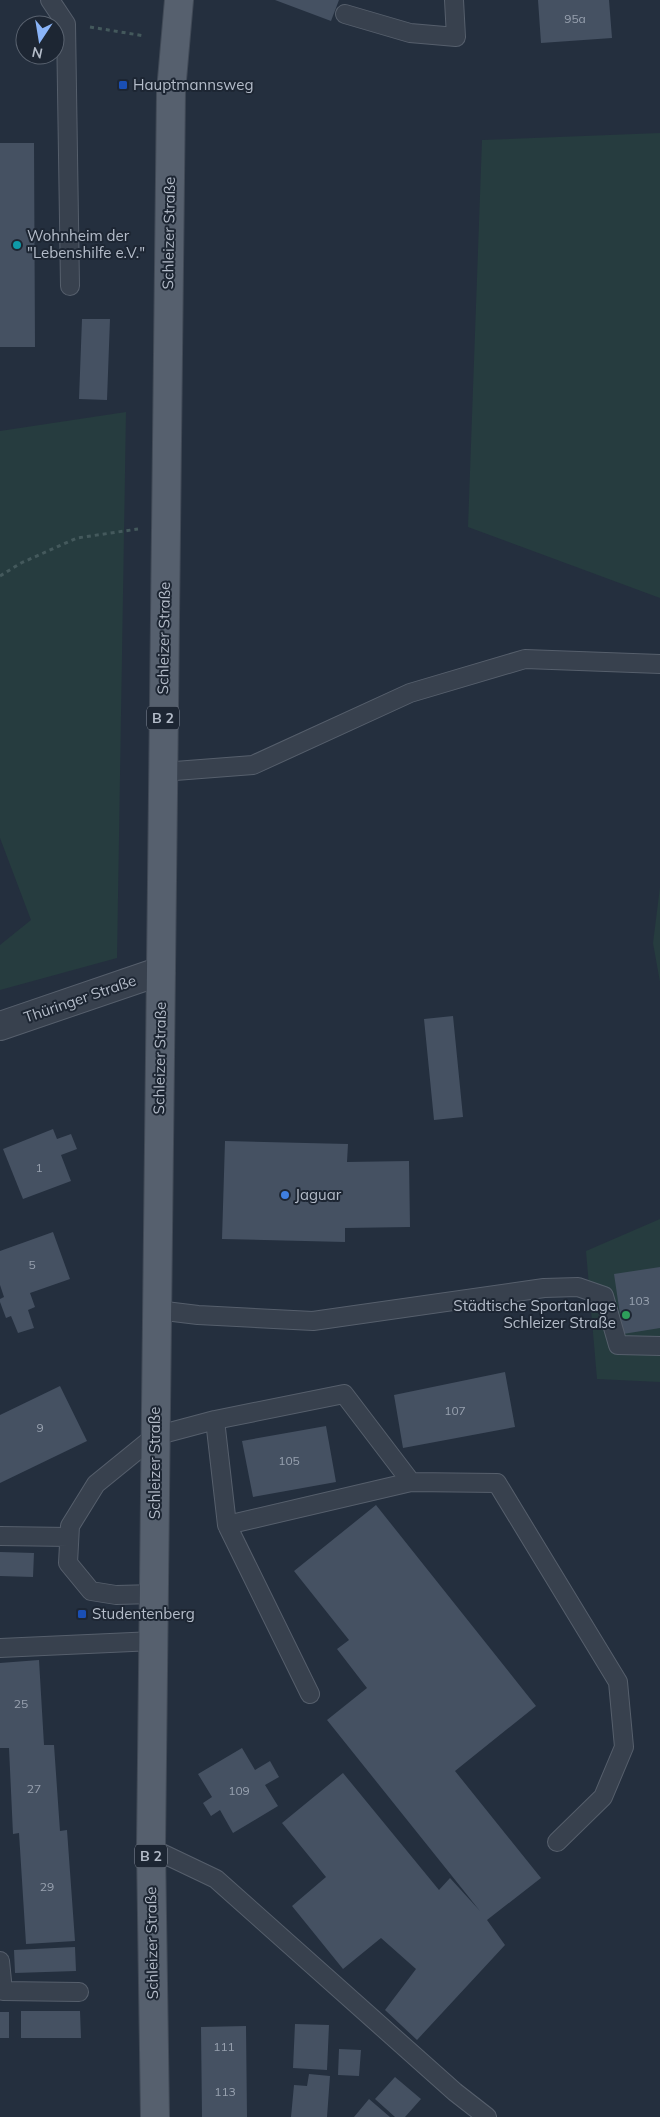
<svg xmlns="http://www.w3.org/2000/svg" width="660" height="2117" font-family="Mulish,sans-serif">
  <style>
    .green { fill: #263c3f }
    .building { fill: #455162 }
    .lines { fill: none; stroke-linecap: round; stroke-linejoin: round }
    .service-casing { stroke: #565f6c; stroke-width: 20 }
    .minor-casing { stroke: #565f6c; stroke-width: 30 }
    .primary-casing { stroke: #414a57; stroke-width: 30 }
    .path { stroke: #44595c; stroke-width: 3; stroke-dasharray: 4 4; stroke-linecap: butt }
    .service { stroke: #38414e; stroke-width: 18 }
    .minor { stroke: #38414e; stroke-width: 28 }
    .primary { stroke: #56606e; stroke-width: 28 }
    .transit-dot { fill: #1a4fb4; stroke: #1d2633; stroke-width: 2 }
    .culture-dot { fill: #0f9aa8; stroke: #1d2633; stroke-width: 2 }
    .shop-dot { fill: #3f7fe0; stroke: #1d2633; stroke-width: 2 }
    .leisure-dot { fill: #2e9e5b; stroke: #1d2633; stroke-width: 2 }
    .labels { text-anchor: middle; stroke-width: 4; stroke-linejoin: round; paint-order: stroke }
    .number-label { font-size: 12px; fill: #98a1af }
    .shield { fill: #1d2633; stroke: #878f9c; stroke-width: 1 }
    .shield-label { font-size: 14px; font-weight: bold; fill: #b4bcc9 }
    .poi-label { font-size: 15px; fill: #b4bcc9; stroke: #1d2633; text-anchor: start }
    .street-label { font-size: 15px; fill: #b4bcc9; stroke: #1d2633 }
  </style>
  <rect width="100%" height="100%" fill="#242f3e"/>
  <path class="green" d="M660,133v465l-192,-71 14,-387z
    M126,412l-9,546 -117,32v-45l31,-25 -31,-82v-407z
    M660,887v95l-7,-39z
    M660,1219v163l-63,-3 -11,-128z"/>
  <path class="building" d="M275,0h64l-8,21z
    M538,0h71l3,38 -71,5z
    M0,143h34l1,204h-35z
    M82,319h28l-3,81 -28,-1z
    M453,1016l10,101 -29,3 -10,-101z
    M53,1129l4,10 14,-5 6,15 -16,6 10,26 -48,18 -20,-50z
    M225,1141l123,3 -1,18 62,-1 1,66 -65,1v14l-123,-3z
    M53,1232l17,47 -40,14 5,14 -7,3 6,18 -16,5 -7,-17 -5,2 -6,-16v-3l4,-2 -4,-12v-34z
    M660,1267v61l-37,6 -9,-60z
    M505,1372l10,55 -112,21 -9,-53z
    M60,1386l27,55 -87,42v-68z
    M326,1426l10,56 -83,15 -11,-56z
    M376,1505l160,201 -81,65 86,107 -54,42 18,25 -88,95 -32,-30 31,-41 -35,-31 -38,31 -51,-63 34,-29 -44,-54 61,-50 96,117 11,-12 30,33 -153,-191 40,-32 -30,-39 12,-9 -55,-69z
    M0,1552l34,1 -1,24 -33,-1z
    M39,1660l5,85h10l6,86 7,-1 8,111 -49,3 -7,-111 -6,1 -4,-86h-9v-85z
    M242,1748l13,22 15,-9 9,16 -14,8 13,21 -45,27 -13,-23 -9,6 -8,-13 9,-6 -14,-23z
    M75,1947l1,24 -61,2 -1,-23z
    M21,2011h59l1,27h-60z
    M0,2012h9v26h-9z
    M295,2024l34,1 -2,45 -34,-2z
    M246,2026l1,91h-45l-1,-90z
    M339,2049l22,1 -2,26 -21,-1z
    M309,2074l21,2 -3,41h-36l3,-32 13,1z
    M395,2077l26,22 -16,18h-10l-20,-18z
    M369,2099l21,18h-36z"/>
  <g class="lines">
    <defs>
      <path id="service" d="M50,0l16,24 4,262
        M345,14l65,19 46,4 -2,-37
        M162,772l91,-7 157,-72 115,-34 135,5
        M157,1310l41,5 115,6 231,-33 34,-1 26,9 14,49 42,1
        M215,1420l129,-26 67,88
        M227,1525l83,169
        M0,1536l69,1
        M155,1594l-39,1 -25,-4 -23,-28 2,-37 26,-42 59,-48 60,-16 12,105 184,-43 86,1 121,199 6,65 -21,50 -46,45
        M0,1648l154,-7
        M151,1848l65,31 239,213 32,25
        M0,1961l3,30 76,1"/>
      <path id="minor" d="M0,1026l161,-55"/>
      <path id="primary" d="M155,2117l-4,-269 20,-1757 8,-91"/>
    </defs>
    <use href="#service" class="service-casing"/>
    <use href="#minor" class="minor-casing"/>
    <use href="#primary" class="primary-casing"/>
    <path class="path" d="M90,27l55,9
      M0,576l21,-13 56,-25 61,-9"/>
    <use href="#service" class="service"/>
    <use href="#minor" class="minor"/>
    <use href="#primary" class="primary"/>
  </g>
  <g class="transit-dot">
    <rect x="118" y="80" width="10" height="10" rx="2.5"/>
    <rect x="77" y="1609" width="10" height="10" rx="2.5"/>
  </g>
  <circle class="culture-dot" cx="17" cy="245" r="5"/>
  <circle class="shop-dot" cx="285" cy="1195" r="5"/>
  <circle class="leisure-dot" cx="626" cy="1315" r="5"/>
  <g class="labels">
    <g class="number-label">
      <text x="575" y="23">95a</text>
      <text x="39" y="1172">1</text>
      <text x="32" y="1269">5</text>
      <text x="639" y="1305">103</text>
      <text x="455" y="1415">107</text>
      <text x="40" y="1432">9</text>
      <text x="289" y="1465">105</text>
      <text x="21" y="1708">25</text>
      <text x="34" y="1793">27</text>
      <text x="239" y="1795">109</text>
      <text x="47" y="1891">29</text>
      <text x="224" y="2051">111</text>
      <text x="225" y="2096">113</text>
    </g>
    <g class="shield">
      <rect x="147" y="706.5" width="32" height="23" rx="4"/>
      <rect x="135" y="1844.5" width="32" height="23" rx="4"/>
    </g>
    <g class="shield-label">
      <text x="163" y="723">B 2</text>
      <text x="151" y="1861">B 2</text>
    </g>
    <g class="poi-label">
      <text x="133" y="90">Hauptmannsweg</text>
      <text x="27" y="241">Wohnheim der<tspan x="27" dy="17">"Lebenshilfe e.V."</tspan></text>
      <text x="295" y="1200">Jaguar</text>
      <text x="616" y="1311" text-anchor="end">Städtische Sportanlage<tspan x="616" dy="17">Schleizer Straße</tspan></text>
      <text x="92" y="1619">Studentenberg</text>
    </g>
    <g class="street-label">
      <text transform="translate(169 233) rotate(-89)" y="5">Schleizer Straße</text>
      <text transform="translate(164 638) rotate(-89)" y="5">Schleizer Straße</text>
      <text transform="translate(80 999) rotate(-19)" y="5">Thüringer Straße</text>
      <text transform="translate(160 1058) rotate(-89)" y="5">Schleizer Straße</text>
      <text transform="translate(155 1463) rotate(-90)" y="5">Schleizer Straße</text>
      <text transform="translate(152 1943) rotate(-91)" y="5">Schleizer Straße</text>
    </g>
  </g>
  <g transform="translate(40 40) rotate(192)"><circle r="24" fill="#1d2633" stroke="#59626f"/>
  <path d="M0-4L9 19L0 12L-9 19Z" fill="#8ab4f8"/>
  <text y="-8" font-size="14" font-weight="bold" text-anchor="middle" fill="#b4bcc9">N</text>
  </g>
</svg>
